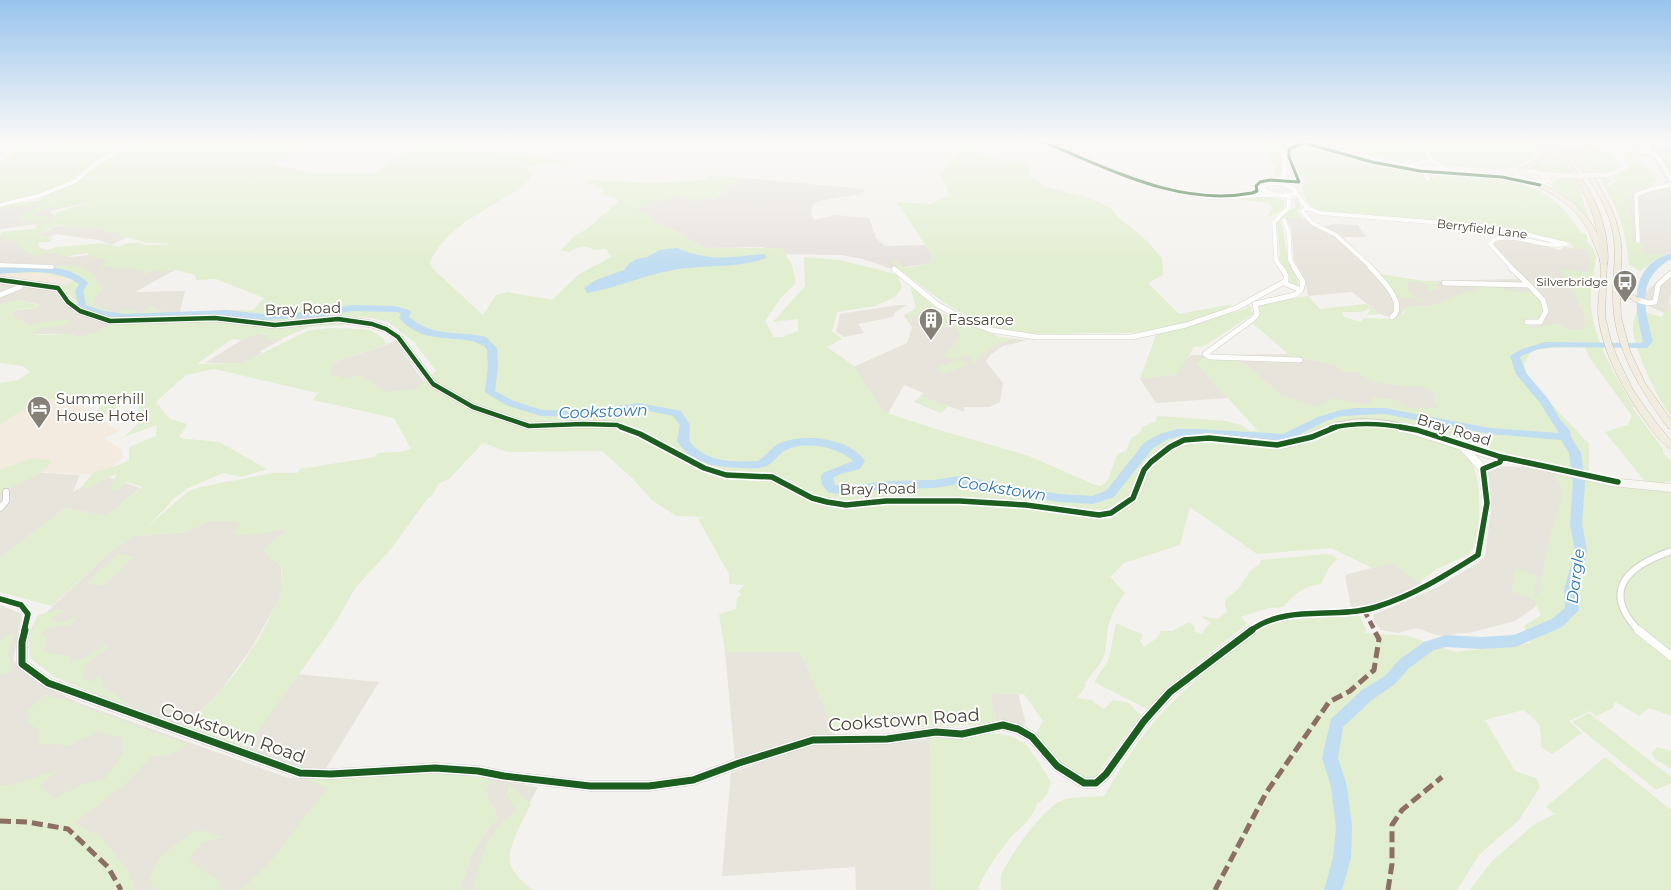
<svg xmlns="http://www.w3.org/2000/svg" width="1671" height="890" font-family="Montserrat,sans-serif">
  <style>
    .residential { fill: #e7e4dc }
    .commercial { fill: #f3ebdf }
    .industrial { fill: #e6e2de }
    .green { fill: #e1eecf; fill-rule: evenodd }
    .water { fill: #c0ddf1 }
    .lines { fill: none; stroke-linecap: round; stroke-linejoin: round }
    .stream { stroke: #c0ddf1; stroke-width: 1 }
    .river { fill: #c0ddf1; fill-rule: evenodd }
    .minor-far3-casing { stroke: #d2d0cb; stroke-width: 4.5 }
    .minor-far2-casing { stroke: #d2d0cb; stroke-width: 6 }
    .minor-far1-casing { stroke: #d2d0cb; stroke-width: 8 }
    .minor-casing { stroke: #d2d0cb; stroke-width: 9 }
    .tertiary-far2-casing { stroke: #d2d0cb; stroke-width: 5 }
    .tertiary-far1-casing { stroke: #d2d0cb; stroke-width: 9 }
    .tertiary-casing { stroke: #d2d0cb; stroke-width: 11 }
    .secondary-far2-casing { stroke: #d3cfc5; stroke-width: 5.5 }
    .secondary-far1-casing { stroke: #d3cfc5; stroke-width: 8 }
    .secondary-casing { stroke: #d3cfc5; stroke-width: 9 }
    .trunk-casing { stroke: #ccbfa9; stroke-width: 1 }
    .motorway-casing { stroke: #ccbfa9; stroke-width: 1 }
    .minor-far3 { stroke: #fdfdfc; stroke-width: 4 }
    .minor-far2 { stroke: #fdfdfc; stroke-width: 5 }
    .minor-far1 { stroke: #fdfdfc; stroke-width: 6 }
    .minor { stroke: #fdfdfc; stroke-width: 8 }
    .tertiary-far2 { stroke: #fdfdfc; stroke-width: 4.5 }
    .tertiary-far1 { stroke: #fdfdfc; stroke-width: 8 }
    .tertiary { stroke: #fdfdfc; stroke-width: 9 }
    .secondary-far2 { stroke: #f7f6f1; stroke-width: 5 }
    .secondary-far1 { stroke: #f7f6f1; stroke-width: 6 }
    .secondary { stroke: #f7f6f1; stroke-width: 8 }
    .trunk { fill: #f0ece0; fill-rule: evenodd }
    .motorway { fill: #ede8db; fill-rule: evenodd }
    .secondary-bridge-casing { stroke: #d3cfc5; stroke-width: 5.5; stroke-linecap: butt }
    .secondary-bridge { stroke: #f7f6f1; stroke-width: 5 }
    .quiet-far1 { stroke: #8d6e63; stroke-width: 4.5; stroke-dasharray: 8 4.5; stroke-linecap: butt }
    .quiet { stroke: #8d6e63; stroke-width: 5; stroke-dasharray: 11 5; stroke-linecap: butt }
    .cycleway-far3-casing { stroke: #fff; stroke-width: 5 }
    .cycleway-far2-casing { stroke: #fff; stroke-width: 7 }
    .cycleway-far1-casing { stroke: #fff; stroke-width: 9 }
    .cycleway-casing { stroke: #fff; stroke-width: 10 }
    .cycleway-far3 { stroke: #1b5e20; stroke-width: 3 }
    .cycleway-far2 { stroke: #1b5e20; stroke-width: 4.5 }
    .cycleway-far1 { stroke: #1b5e20; stroke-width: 5.5 }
    .cycleway { stroke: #1b5e20; stroke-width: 7 }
    .labels { text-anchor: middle; stroke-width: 4; stroke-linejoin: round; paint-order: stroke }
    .far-street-label { font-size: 12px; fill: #4b4439; stroke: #fff }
    .far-poi-label { font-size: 12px; fill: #4b4439; stroke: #fff; text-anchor: end }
    .street-label { font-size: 15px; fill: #4b4439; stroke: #fff }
    .poi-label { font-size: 15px; fill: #4b4439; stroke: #fff; text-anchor: start }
    .water-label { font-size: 16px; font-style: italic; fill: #2e7ab2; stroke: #fff }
    .near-street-label { font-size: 18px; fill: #4b4439; stroke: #fff }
  </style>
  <rect width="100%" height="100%" fill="#f4f2ee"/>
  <path class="residential" d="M1615,142h40l2,1 -2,4h10l6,5v100l-13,5 -25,-6 -4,-51 -7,-2 4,-8h9l11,-3 15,-2 5,-4 -14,-24 -13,-1 -6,-7z
    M93,199l-3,3 -40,9 9,10 -59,8v-21l40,-8z
    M1300,217l20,10 15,-3 23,1 8,12h-23l36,37 44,7 98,-2 -28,-35v-3l11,-3 36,6 20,6 4,-3 25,2 1,13 -3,10 -16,15 14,29 1,5 -2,8 -12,2 -14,-7 -24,4 -64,-10 3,-26 -39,13 -30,3 -3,10 -6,1 -15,-5 -28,-22 -44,4 -4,-19 -10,-16 -3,-34 -6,-9z
    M56,226l36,1 37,9 -18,9 -12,-5 -43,-6 -8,3 -10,-1z
    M0,236l70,21 18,-2 17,2 70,13 -40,22 50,-1 -5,20 -1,3 -53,2 -33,-8 -14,-39 -79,-3z
    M1671,269v23l-4,22 -31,-13z
    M0,282l54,8 8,10 20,15 29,9 -14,8 -17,5 -10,-3h-38l8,-6 -12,-3 -17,-10 5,-5 22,-2 2,-3 -21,-5 -19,4z
    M898,305h9l-12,7 -2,5 -35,7 6,9 -20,4 -8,-5 4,-18z
    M916,307l21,4 62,26 29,3 -25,6 -13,9 -4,7 17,21 -3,19 -11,5h-25v5l-16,-6 -7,7 -27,-11 10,-9 -20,-8 -19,34 -34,-51 56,-25 5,-16 -8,-12 7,-3z
    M254,332l29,7 -23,12 2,2 -19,10h-38z
    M396,341l24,36 11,12 -39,12 -62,-15 -9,-19z
    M1289,354l4,4 16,1 26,6 10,7h13l11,7 81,9 17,30 -163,-1 -55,-50 -13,-8 -40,4 32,35 -72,5 -16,-24 38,-5 1,-7 12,-12z
    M1496,466l34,1 36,7 -19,117 -12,16 -20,14 -46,12h-11l-11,3 -11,-1 -19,-7 -19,5 -17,-3 -6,-7 -2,-8 65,-28 41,-25 6,-6 6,-46 -1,-23 -3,-16z
    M0,470l80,5 -7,17 29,-17 38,13 -33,28 -42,-8 -65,50z
    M216,515l73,14 -20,29 9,4 3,7 1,18 -6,18 -25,44 -32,44 -15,15 -29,19 -120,-50 -25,-19 -1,-18 3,-14 78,-74 25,-16 52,-4z
    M1395,562l28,23 -34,15 -23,7 -15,1 -6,-33z
    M0,605l22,9 -9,46 10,12 29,18 27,13 210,75 61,-1 -87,113h-134l-129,-81z
    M725,652h75l31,70 3,13 -13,1 -86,24z
    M297,674l82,8 -54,88h-10l-35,-6 -36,-13z
    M990,693l28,1 7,26 -1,11 -27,-7z
    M929,738l9,140 43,12h-125l-1,-23 -133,9 9,-103 84,-30h65l45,-3z
    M491,779l47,8 -40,77 27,26h-65l11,-34 17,-27 10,-11 -13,-26z"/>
  <path class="commercial" d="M0,272l49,1 24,7 -11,7 -11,-4 -51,-5z
    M55,399l21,2 42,30 -13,7 17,13 1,6 -21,18 -102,-5v-44l31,-22z"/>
  <path class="industrial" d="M743,178l123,11 -5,5 -42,7 -7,5 -1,8 3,6 21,-5 34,3 7,20 9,8 40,-1 6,7v11l-39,6 -29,-10 -22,-4 -69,-1 -6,-1 -2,-6 -58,1 -21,-10 3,-2 -35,-14 -18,-13 44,-14 17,6 7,-4 11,3z"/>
  <path class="green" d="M24,142h14l-5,9 5,1 14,-10h79l-39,22 -29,21 -24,9 -39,11v-43z
    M136,142h172l-36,22 39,9h64l43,-31 156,20 -49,4 7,8 -4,7c-33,28 -79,40 -98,81l3,7 50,46 13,-20 11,-3 45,8 26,-25 33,-18 -5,-8 -12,1c-8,-5 -17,-4 -24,2l-9,-2 11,-12 16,-10 32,-28 -18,-6 1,-6 -17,-5 3,-3 66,3 50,-3 4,-5 34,3 -29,22 -11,-3 -7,4 -17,-6 -44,14 18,8v5l36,14 -3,2 20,10h76l10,17 4,18 -16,16 -15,22 9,16h8l16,-6v-12l-25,3 32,-36 -1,-29 35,3 53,13 7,4 3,11 -7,9 -20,9 -38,6 -5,19 10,8 -15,8 27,19 30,46 52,17 93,27 66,29 6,1 7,-6 9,-26 9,-3 5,-13 9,-5 2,-6 14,-6 1,-5 69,5 15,4 9,6h8l-62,-68 6,-5 34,1 13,8 37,34 -3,-6 32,12 20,-9 14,4 20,2 5,-7 23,3 11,8h30l-4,-9 2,-6 -18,-8 -9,2 -37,-5 -14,-10h-13l-10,-7 -26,-6 -16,-1 -41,-35 8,-8 -1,-10 49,-9 12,13 46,-5 14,10 -13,1 3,-5 -2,-1 -6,3h-20l2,5 17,5 3,-4 27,1 13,-5v-6l30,-3 31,-13 15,-2 -10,-4 12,1 2,-3 19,2v2l3,3 28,2 8,11v8l-6,8h-14l11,8 25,-4 14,7 12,-2 2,-8 -1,-5 -24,-47 26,3 3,-10 -1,-13h-14l-6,-7 -78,-17 -170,-14c-12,-4 -18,-13 -19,-25l3,-2 -13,-24 -2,-10 8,-5 6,-1 64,17 46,8 12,8 9,1 2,-4 9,-1c54,4 105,6 134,59l7,3v7l7,8 2,6c-1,12 -4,23 -5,35 -3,42 23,82 43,116h-2l31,42v4l8,8v20l-9,2h-16l-41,-51 23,-7 4,-9 -43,-59 -4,-10c-13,1 -43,-1 -53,5 -4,3 -6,9 -8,13l4,14 61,65v30l-118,-30 -27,-5c8,8 21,13 27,23 11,16 12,78 -2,92l-32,15 -19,14 -25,-20 -21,5 -41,-20 -74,6 -67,-47 -10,38 -56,18 -14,14 15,16 -10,15 -7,18 -3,27 -5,11 -16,20 2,2 -9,12 14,2 13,9 9,-9 16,3 12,13 -37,48 -12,20 -11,2 -27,-28 -18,-24 7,-13 -19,-27 -34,-1 7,31c-55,1 -109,6 -164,5l-33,-77h-75l-6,-38 17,-5 1,-11 4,-4 -3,-2 6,-7 -15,-1v-10l-31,-55 9,-2 -31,-1 -24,-16 -19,-21 -31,-28 -94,1 -25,-9 -34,36 -11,5 -6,12 -4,2 -37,51 -35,38 -22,38 -90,126 -69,-24c9,-6 20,-11 29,-19 26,-22 87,-106 77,-140 -2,-7 -7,-6 -11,-10 -3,-2 -5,-6 -7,-9l24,-19 -41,5h-13l8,-13 -22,-1 -11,1 -21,10 -52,4 -25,16 -58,54 -52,-14v-34l65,-50 42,8 35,-29 -15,-5 -10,9 -7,-3 7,-14 -34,16 -1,-4 12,-14 25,-7 10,-5v-13l27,-11 1,-11 -33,12 20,-19h-12l7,-7v-17l-17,8 -13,12 -13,-1 9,-14c-17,4 -31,0 -48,0 -23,0 -39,14 -57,27v-43l18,-3 12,-8 -7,-6 -23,-3v-59l19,-4 22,6 -3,2 -20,1 -5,3 -1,3 16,10 37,-6 7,3c-13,7 -25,1 -39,12l7,1 30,-1 10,3 17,-5 13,-8 55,-4h44l34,4 99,-2 4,3 -37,2 -33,14 -8,-3 -5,-5 -22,7 -9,-1 -35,25 46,-1 64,-32 22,-3 34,1 9,2 11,7 3,6 -56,20 3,2 -3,9 11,1v3l18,-4 26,17 30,-3 21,-18 -22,-29 -26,-20 -17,-4 -48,-3 -10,3 -39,4 -53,-7 5,-5h27l11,-12 -48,-19 -20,1 -1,-5 -18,-5 -18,2 -6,-2 -10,5 1,-2 -2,-3 -17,-3 -10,2 -4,-3 -11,3 7,-9 -16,-3 -4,-4 -24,4 -6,-4 -17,1 7,4 -15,-3 -15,-9 1,-3 -18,-6 1,-5 32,-3 5,-3 -4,-2 23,-3h-36v-3l4,-5 18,-7v-2c-15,3 -29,1 -43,6v-4l21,-5v3l16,-2v-2l4,-1zM88,200l2,2 -35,11 1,5 -5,1 -5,-3h-14c12,-11 41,-8 56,-16zM59,225l8,3h28l48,14 31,2 -28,1 -7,-2h-11l-9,4 -17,-4 -46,4 -13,4 -5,-5 1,-4h12l-1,-6 -9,-1 7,-6zM214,369l103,24 3,-3 -7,10 81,18 17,31 -12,3 -21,1 -3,4 -75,12 -3,4h-24l-73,14 -11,4 -46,39 22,-21 8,-10 15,-11 35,-15 18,4 26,-8 -48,-27 -40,-4 8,-14 -17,-5 -14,-17 30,-27z
    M1263,142l18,1 1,29 -2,5h-6l2,-7z
    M1324,142h213v10l-4,7 -17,8 -14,3 -56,-4 -11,-7 -10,-1 -6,4 -21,-1z
    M960,143c12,1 18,9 29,14 13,6 29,0 41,11l-1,6 17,13 43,11 22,10 6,8 29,24 16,18 1,17 -15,8 31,31 54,-10c-21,15 -80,28 -106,29 -13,1 -25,0 -38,0 -28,1 -56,5 -84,-2 -40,-10 -73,-37 -105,-61l-6,-6 -3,-6 15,10 25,-5v-11l-6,-7 -28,-43 34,2 17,-8v-5l-8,-17 13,-13 10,-15z
    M1578,149l31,3 5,2 8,13 -8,5 -19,2 -2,-5 -16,-18z
    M1549,150l10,9 12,15 -24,-1 -18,-4 14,-6 6,-6z
    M1629,151h8l-5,7 22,14 -3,1 5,8 -6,2 4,3 -19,4 -5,-1 -1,2 4,4v2l-10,-1 -1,2 7,2 4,41 10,3 -2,8 12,3 6,-2 4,2 -23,16 -11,-6c-4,-38 -9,-55 -31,-88l12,1 1,2 -3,5 13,9 -11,-9 7,-4 -5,-3 2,-2 15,-7 -4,-11z
    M1572,178l6,7 12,37 -18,-21 -21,-15 1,-3 6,-4z
    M1268,196l15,4 2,2 -2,4 3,1 -12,8 -6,1 4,-8 -3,-5 -33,-4z
    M1296,198l5,8 -4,5 6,8 -17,-1 -5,2 7,40 8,14 3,12 -9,-3 -1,-9 -10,-15 1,-6 -4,-31 16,-14h4l-2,-9z
    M0,267c6,2 12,5 19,5 4,0 7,-3 11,-3 17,-1 47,-9 62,4 4,3 7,11 10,16l-9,12 2,4 14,6 -3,3c-20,3 -32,-15 -44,-27l12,-7 -31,-7h-43z
    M1379,274l44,7h17l-3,3 2,4 -2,2 -9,1 -2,-7 -17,-3 -1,8 7,8 13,5 -23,-5 -5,2z
    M910,286l36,30 53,21 15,2c-18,4 -29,11 -40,25l-3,-6 -6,-3 -11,4 -13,-3c10,-6 15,-12 19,-22l-6,-10 -14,6 -14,-7 -8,-9 -6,3v7l-6,-9 10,-7z
    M1671,301v115c-13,-16 -39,-70 -38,-90 0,-5 3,-11 4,-16l25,7z
    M1249,305l3,4 -2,2 5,2 -51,33 -11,1c-2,11 -12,16 -15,27l-38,5 16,-44 89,-26z
    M151,306l16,7 -19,3 -3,3 -20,1 -18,-3 19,-9 18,6 1,-4z
    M960,359l8,6 -24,9 -8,-6z
    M922,396l26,10 -7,7 -26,-11z
    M32,458l19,2v3l-10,10 -41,20v-23z
    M1554,473l66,13 51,5v225l-22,-8 -10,8 -24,-14 -2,6 -17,8 -6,-5 -21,10 13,12 -30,21 -11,-7c0,-21 0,-25 -18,-37l-38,10 30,51 21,7 4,9 -21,33 -40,35 -22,35h-456c0,-5 -1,-11 0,-15 8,-18 40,-64 58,-73 13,-7 30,-4 45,-6 18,-30 36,-60 60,-85 29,-32 66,-57 100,-84 28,-13 66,-11 96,-11l6,13 -1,4 44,3 46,16 76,-9 -7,-17 17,-11 -8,-16 -22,-8 4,-23 22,8 -3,22 5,-6 11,-58 13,-42z
    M118,554l17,2 -31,30 -18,-3z
    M1326,554l6,1 5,4 -8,9 -8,16c-18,2 -26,10 -38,23l-14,1 -28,9 6,7 -80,63 -20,22 -53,-27 15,-23 7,-36 27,12 -3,6 4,6 13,-9 4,-7h11l17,-9 5,4 1,6 7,2 3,-6 6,-5 -10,-7 17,3 9,-7 -2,-9 1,-4 12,-10 13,-19 9,-6 1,-4z
    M55,610h12l-15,7v4l11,1 16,-6 -9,9 -21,3 -8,5 7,4 -5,15 26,4v7l15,-5 22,-14 1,5 -21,15 -4,13 8,5 11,-7 2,12 28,18h-8l-68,-28 -25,-19c-1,-16 0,-28 8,-43z
    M14,634l-6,21 6,15 -14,5v-32l4,-7z
    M44,695l22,5 121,44c-10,10 -22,13 -36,12l-20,23 -56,44 25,13 29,35 6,19h-135v-105h11l47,-15 -18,16 15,13 25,-14 26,-7 17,-26 -1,-14 -22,-7 -31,15 -14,-2 -17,1 1,-14 -12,-10 1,-10z
    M1589,713l82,64v6l-15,7 -84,-68z
    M982,733c45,0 47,15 69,49l-4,12 -8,9 -1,-2c-6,21 -19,26 -32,42 -11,14 -22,31 -29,47h-46l-2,-152z
    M1657,747l14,4v18l-16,-10 -3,-6z
    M1605,757l66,53v80h-201l22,-29 44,-38 19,-9 -9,-7z
    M442,773l49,6 -6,13 13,26 -10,11 -17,27 -11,34h-219l30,-29 56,-73 -22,-10z
    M508,784l23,20c-6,13 -25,45 -21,59 3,11 14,19 22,27h-58c3,-21 10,-48 25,-65 5,-5 12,-10 17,-15l-9,-15z
    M201,830l22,7 -21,6 -12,15 9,11 21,12 1,9h-66l-6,-12 12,-22 30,-23z"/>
  <path class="water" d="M677,248c32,14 55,9 88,6l1,4c-30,11 -62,6 -93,12 -29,5 -56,18 -86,23l-3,-5 12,-8 28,-10 6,-7 7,-4 10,-2 13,-7z"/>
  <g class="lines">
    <path class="stream" d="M0,147l7,-5"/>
    <path class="river" d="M1671,253v6c-35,20 -27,49 -18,82l-6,7 -93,-1 -16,2 -18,8 6,16 23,27 10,18 11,13 1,6 10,16 4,30 -3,41 5,27 -9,39 1,20 -17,17 -47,20 -34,2 -35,-2 -12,3 -25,18 -14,16 -23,16 -29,27 -5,31 9,28 5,41 -1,31 -9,32h-18l9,-32 3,-31 -5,-41 -9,-28 9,-39 31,-29 23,-14 14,-16 25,-18 22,-7 35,2 33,-2 38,-16 13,-11 -1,-18 11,-39 -5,-27 3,-41 -4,-30 -8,-13 -71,-6 -106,-20 -43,2 -15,5 -41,21 -88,-7 -20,2 -9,2 -16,10 -38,48 -21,7 -34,-2 -100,-18 -25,4 -47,1 -40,5 -15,-1 -4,-1 -6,-7 -1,-9 2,-3 30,-12c-14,-14 -46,-20 -65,-12 -10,4 -14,15 -24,18 -7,2 -13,1 -19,1 -28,-1 -51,-2 -68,-27l3,-16 -7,-9 -34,-7 -59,8 -39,-1 -35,-11 -21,-13 3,-26 -1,-17c-19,-19 -60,1 -88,-31l2,-5 -6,-1 -43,-1 -31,6 -58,3 -37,-4 -100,4 -25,-4 -22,-8 -4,-17 4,-7c-23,-16 -53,-12 -79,-10v-6c27,-1 67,-7 88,15l-5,8 3,14 18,6 22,3 100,-4 37,4 58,-3 31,-6 43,1 14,4 2,2 -2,5c25,21 48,13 77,20l11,11 1,18 -3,25 19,10 28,9 38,1 59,-8 42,8 9,14 -1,16c17,22 43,21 69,20 9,-5 13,-14 22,-18 25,-10 69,-5 85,18l-5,8 -20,5 -7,4 2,7 12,1 40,-5 47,-1 25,-4 100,18 33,2 14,-5 38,-48 16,-9 17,-5h20l86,5 35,-17 22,-7 17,-2h27l106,20 69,5 -19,-30 -24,-29 -6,-18 12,-7 23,-7 96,1 2,-2c-9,-35 -15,-74 28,-88z"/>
    <defs>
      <path id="minor-far3" d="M1043,142c51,20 102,46 157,54 24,4 49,-2 73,-1
        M1421,142l10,18 12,7
        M1618,143l34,2
        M1645,145l15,15 11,19
        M1623,148l29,4
        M1413,164l18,-4
        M1412,167l10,3 6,9
        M1296,193l11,15 13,5 161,13 36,6 49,12c-24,5 -47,-11 -71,-5l-5,5 22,24
        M0,205l38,-9 31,-12 8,-4 18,-16 39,-22
        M1307,208l-5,3 10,12 24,12 36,33
        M1284,220l5,15 1,25 5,8
        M1638,241l-2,-46 15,-6 20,-4
        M0,265l52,2
        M1281,268l-5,-8 -2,-38 15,-15v-11"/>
      <path id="minor-far2" d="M1294,267l9,15 -2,8 -6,5 -40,9 2,10 -4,5 -48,35 5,3 90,3
        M1370,267c10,10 38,38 22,50
        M894,269l44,36 31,17 22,8 45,7h96l54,-12 50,-17 50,-27v-6l-5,-8
        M1526,282l17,18 3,11 -6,11h-13
        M1284,283l17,7
        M1444,283l82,2v-3l-16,-15
        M0,295l20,-8
        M1638,300l10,3 7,-1 3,-17 13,-12"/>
      <path id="minor-far1" d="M0,508l6,-7v-9
        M1639,631c-39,-41 -11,-65 32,-80"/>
      <path id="minor" d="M1638,630l33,26"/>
      <path id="tertiary-far2" d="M1308,142l85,22 132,16
        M1283,146l2,22 -2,11
        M0,160l22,-18
        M1279,183l14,5 3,5c-12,5 -23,3 -34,-4l3,-5z"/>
      <path id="tertiary-far1" d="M1483,469l17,-7 1,-5
        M0,599l21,6 7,9 -4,17
        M1250,631c38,-28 84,-11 126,-24 37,-11 70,-32 102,-52l9,-52 -4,-34 -20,-22"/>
      <path id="tertiary" d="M25,630l-3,12v22l26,19 252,90 31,1 104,-6 43,3 26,5 86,10h59l44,-6 46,-17 74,-23 74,-1 49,-7 26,2 41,-9 15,4 14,8 25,29 27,17h12l10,-9 38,-53 26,-29 82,-62"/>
      <path id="secondary-far2" d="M1608,143l16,7h-19l-8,-6z
        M1619,156v-3l3,-2
        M1520,171l17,1 12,8c-11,5 -23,1 -33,-5v-3z
        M1544,174l23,2
        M1597,175c12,0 21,-1 29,-10l-11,-11"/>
      <path id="secondary-far1" d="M0,280l58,8 10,14 12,9 30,10 105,-3 60,7 63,-6 34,5 14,5 12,8 35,47 40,23 56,19 54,-2 34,1 7,3
        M1332,428c23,-9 50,-6 74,0"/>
      <path id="secondary" d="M621,427l19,7 64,34 22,7 46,2 40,21 15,4 19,3 40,-4h74l66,4 73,10 17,-5 15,-10 7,-10 6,-18 9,-13 13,-10 15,-7 25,-5 73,8 19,-4 37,-14
        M1401,427l83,26 39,9 88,20 60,6"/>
      <path id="trunk" d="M1585,145l17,2 3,2c-7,3 -17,-1 -27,2 16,27 37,55 42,86 3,14 1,29 0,43h5l1,10 16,10 -4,2h-3l-15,-11 1,26 9,34 15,32 26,37v9l-3,-1c-28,-39 -54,-79 -55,-128 -1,-24 5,-48 -1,-72 -7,-29 -26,-52 -40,-78z
        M1531,181h4l22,11 18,12 15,17 7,12 10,28 -2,55 6,25 6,16 16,33 19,27 19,24v8c-10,-4 -23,-25 -30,-34 -19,-28 -36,-59 -42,-93 -3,-17 2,-35 2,-53 0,-9 -3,-16 -7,-25 -12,-33 -32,-46 -63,-61z"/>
      <path id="motorway" d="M1539,142h6l4,10c-7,10 -18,21 -31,20v-2l20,-10 5,-8z
        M1546,142h7c25,28 47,58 53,95 1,9 3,19 1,28h-3l-4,-2c-1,-55 -19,-80 -54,-121z
        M1556,142h7l26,29v2h-4z
        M1589,142h14v1l-3,2z"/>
    </defs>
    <use href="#minor-far3" class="minor-far3-casing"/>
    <use href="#minor-far2" class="minor-far2-casing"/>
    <use href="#minor-far1" class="minor-far1-casing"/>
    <use href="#minor" class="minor-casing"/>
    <use href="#tertiary-far2" class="tertiary-far2-casing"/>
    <use href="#tertiary-far1" class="tertiary-far1-casing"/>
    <use href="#tertiary" class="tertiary-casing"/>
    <use href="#secondary-far2" class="secondary-far2-casing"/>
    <use href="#secondary-far1" class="secondary-far1-casing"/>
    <use href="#secondary" class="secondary-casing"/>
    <use href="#trunk" class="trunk-casing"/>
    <use href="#motorway" class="motorway-casing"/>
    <use href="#minor-far3" class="minor-far3"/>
    <use href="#minor-far2" class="minor-far2"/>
    <use href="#minor-far1" class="minor-far1"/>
    <use href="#minor" class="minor"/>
    <use href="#tertiary-far2" class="tertiary-far2"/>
    <use href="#tertiary-far1" class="tertiary-far1"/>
    <use href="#tertiary" class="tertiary"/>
    <use href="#secondary-far2" class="secondary-far2"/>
    <use href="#secondary-far1" class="secondary-far1"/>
    <use href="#secondary" class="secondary"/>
    <use href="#trunk" class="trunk"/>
    <use href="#motorway" class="motorway"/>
    <defs>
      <path id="secondary-bridge" d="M1567,176l30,-1"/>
    </defs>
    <use href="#secondary-bridge" class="secondary-bridge-casing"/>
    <use href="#secondary-bridge" class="secondary-bridge"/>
    <path class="quiet-far1" d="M1364,610l11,21"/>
    <path class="quiet" d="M0,821l27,1 41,7 40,38 13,23
      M1215,890l51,-97 63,-91 21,-11 24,-21 5,-31 -5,-9
      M1388,890l4,-26v-39l10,-15 40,-33"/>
    <defs>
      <path id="cycleway-far3" d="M1043,142c66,26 135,65 209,51l5,-2 -1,-5 4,-4 10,-2 29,2 -10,-25v-8l15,-6 68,19 48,9 82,6 38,8"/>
      <path id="cycleway-far2" d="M0,280l58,8 10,14 12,9 30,10 105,-3 60,7 63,-6 34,5 14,5 12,8 35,47 40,23 56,19 54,-2 34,1 7,3
        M1331,428c25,-6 50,-5 75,0"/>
      <path id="cycleway-far1" d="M621,427l19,7 64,34 22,7 46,2 40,21 15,4 19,3 40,-4h74l66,4 73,10 12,-2 22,-15 11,-28 7,-8 19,-15 14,-7 25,-2 68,7 35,-8 24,-10
        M1400,427l17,3 84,27 117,25
        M0,599l21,6 7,9 -4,17
        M1250,631c38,-28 84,-11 126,-24 37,-11 70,-32 102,-52l9,-52 -4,-34 17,-7 1,-5"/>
      <path id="cycleway" d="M25,630l-3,12v22l26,19 252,90 31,1 104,-6 43,3 26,5 86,10h59l44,-6 46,-17 74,-23 74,-1 49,-7 26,2 41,-9 15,4 14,8 25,29 27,17h12l10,-9 38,-53 26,-29 82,-62"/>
    </defs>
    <use href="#cycleway-far3" class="cycleway-far3-casing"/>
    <use href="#cycleway-far2" class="cycleway-far2-casing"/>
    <use href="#cycleway-far1" class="cycleway-far1-casing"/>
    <use href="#cycleway" class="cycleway-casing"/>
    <use href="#cycleway-far3" class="cycleway-far3"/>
    <use href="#cycleway-far2" class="cycleway-far2"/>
    <use href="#cycleway-far1" class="cycleway-far1"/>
    <use href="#cycleway" class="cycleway"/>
  </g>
  <linearGradient id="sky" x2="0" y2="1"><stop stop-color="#98c4ec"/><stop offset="0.53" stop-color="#faf9f7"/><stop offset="1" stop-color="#faf9f7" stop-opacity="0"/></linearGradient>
  <rect width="1671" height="267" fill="url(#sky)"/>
  <defs>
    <symbol id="bus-pin" viewBox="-11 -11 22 30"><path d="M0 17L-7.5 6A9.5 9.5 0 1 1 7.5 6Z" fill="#868178" stroke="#fff"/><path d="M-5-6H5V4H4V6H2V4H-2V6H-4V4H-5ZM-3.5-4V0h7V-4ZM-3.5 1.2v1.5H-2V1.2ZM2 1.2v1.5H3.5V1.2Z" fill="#fff"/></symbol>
    <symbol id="building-pin" viewBox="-11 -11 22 30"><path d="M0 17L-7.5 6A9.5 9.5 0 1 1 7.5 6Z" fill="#868178" stroke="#fff"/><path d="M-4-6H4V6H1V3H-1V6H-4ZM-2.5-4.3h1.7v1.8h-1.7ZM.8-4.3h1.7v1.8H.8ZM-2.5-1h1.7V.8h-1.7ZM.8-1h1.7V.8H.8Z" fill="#fff"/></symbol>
    <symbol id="hotel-pin" viewBox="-11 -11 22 30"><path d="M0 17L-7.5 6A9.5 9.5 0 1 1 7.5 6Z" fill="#868178" stroke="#fff"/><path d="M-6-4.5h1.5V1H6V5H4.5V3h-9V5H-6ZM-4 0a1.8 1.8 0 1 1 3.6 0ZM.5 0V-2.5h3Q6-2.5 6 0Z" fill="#fff"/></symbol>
  </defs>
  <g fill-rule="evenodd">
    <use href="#bus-pin" x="1611" y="268" width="28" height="38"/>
    <use href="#building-pin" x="917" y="306" width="28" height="38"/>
    <use href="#hotel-pin" x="25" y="394" width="28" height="38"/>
  </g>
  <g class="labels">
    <g class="far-street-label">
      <text transform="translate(1482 229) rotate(7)" y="4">Berryfield Lane</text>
    </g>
    <g class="far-poi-label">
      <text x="1608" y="286">Silverbridge</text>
    </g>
    <g class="street-label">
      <text transform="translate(303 309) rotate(-2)" y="5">Bray Road</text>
      <text transform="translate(1454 430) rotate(17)" y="5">Bray Road</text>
      <text transform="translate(878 489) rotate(-1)" y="5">Bray Road</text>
    </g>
    <g class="poi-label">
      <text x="948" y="325">Fassaroe</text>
      <text x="56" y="404">Summerhill<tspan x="56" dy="17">House Hotel</tspan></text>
    </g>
    <g class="water-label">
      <text transform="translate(603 411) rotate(-2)" y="6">Cookstown</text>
      <text transform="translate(1002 488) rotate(9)" y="6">Cookstown</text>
      <text transform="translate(1575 576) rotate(-83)" y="6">Dargle</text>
    </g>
    <g class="near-street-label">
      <text transform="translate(904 720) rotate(-4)" y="6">Cookstown Road</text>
      <text transform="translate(233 733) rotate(19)" y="6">Cookstown Road</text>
    </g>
  </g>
</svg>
